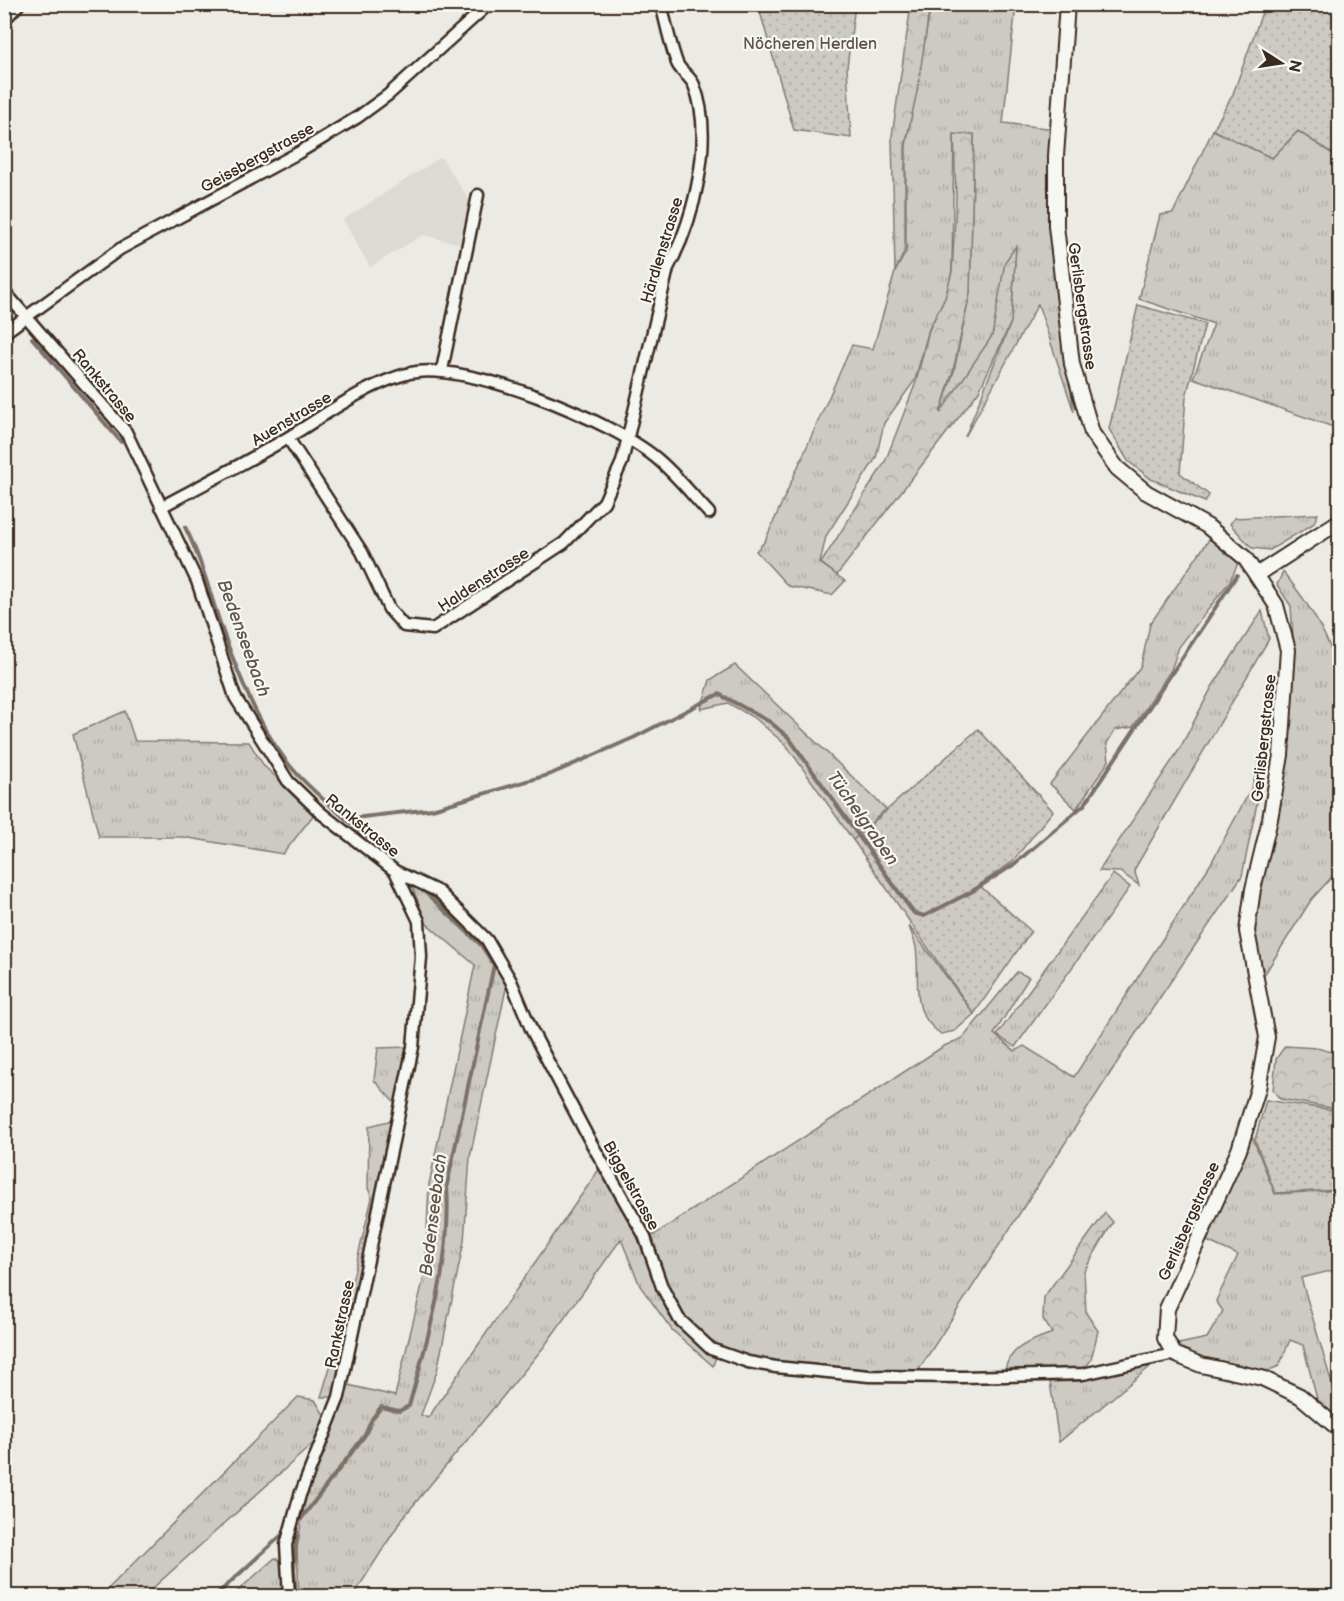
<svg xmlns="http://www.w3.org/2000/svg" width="1344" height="1601" font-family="'Balsamiq Sans',sans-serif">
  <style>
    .built { fill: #dcdad4 }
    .grass { fill: url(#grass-tufts); stroke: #847a71; stroke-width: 1.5 }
    .forest { fill: url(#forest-crowns); stroke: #847a71; stroke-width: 1.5 }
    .garden { fill: url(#garden-dots); stroke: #847a71; stroke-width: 1.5 }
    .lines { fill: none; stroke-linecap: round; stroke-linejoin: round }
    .stream { stroke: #7c7167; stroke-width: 4 }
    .minor-casing { stroke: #3b2a1e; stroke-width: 15 }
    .tertiary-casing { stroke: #3b2a1e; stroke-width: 18 }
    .minor { stroke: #f6f6f2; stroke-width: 10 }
    .tertiary { stroke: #f6f6f2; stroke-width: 14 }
    .labels { text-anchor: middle; stroke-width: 4.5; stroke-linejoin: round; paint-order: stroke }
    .park-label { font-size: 16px; fill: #605248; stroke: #f6f6f2 }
    .street-label { font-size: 16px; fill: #3b2a1e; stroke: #f6f6f2 }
    .water-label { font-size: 18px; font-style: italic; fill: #615449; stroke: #f6f6f2 }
  </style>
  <defs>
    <pattern id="grass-tufts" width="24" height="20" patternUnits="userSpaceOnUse" patternTransform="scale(1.5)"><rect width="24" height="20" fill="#cdcac4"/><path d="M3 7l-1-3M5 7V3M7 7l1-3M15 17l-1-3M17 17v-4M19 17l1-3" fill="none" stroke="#b1aea8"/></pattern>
    <pattern id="forest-crowns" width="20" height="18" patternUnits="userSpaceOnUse" patternTransform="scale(1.5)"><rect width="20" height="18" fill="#cdcac4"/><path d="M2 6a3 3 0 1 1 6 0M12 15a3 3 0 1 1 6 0" fill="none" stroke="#b1aea8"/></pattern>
    <pattern id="garden-dots" width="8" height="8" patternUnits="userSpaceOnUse" patternTransform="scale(1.5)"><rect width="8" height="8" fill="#cdcac4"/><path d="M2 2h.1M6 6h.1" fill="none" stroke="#b1aea8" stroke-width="1.8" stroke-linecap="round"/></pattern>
  </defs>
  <rect width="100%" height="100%" fill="#ebeae5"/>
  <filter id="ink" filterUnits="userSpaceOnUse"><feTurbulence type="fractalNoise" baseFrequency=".0167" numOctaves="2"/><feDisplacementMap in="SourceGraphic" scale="12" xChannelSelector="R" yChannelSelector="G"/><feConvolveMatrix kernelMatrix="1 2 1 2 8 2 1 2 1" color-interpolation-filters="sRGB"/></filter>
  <g filter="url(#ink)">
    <path class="built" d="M441,157l29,44 -9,43 -38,-9 -53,32 -27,-47z"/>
    <path class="grass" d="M931,5h85l-13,118 52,6 12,234 7,49 -36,-108 -73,133 46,-115 5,-75 -10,14 -13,74 -54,81 15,-45 16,-78 4,-158 -20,-1 -2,136 -6,26 -17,33 -14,51 -31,43 -8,35 -50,78 -6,27 25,18 -13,14 -44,-9 -32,-35 9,-10 87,-196 21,4 22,-77 11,-20v-106z
      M1213,130l59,28 26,-27 41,27v271l-146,-51 21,-54 -75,-25 21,-84 13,-2z
      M1318,514l-5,10 -43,26 -18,-2 -22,-24 4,-6z
      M1210,538l29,23 -9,20 -51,66 -8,23 -38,57 -18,3 -8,13 2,18 -33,48 -26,-25 91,-118 9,-42z
      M1283,572c25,30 46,63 56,102v195l-28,31 -47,75 -11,-45 7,-44 18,-67 11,-68 5,-100 -3,-45 -14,-21z
      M1262,611l7,28 -135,231 5,15 -19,-13 -21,-1 80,-121 33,-63z
      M735,665l151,144 -33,31 -66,-94 -31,-27 -28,-16 -27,6 9,-29z
      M125,711l10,30 114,1 15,24 51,47 -32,41 -100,-17h-84l-26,-103z
      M1267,734v20l-25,122 -104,154 -220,341c-67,-1 -195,4 -236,-58 -16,-23 -22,-51 -30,-77l292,-190 19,-8 54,-66 12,5 -35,57 21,17 9,-5 50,31 136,-212 42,-78z
      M1113,874l17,13 -115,160 -18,-12z
      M411,883l24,12 48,47 24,42 -37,173 -6,84 -27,130 -16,44 7,3 172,-250 40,69 18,51 58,68 -3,10 -41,-36 -32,-44 -19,-47 -78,109 -141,171 -49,77h-54l-2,-48 9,-54 42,-109 47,11 30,-123 4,-89 46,-219 -49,-42z
      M909,926l65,88 -19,17 -14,3c-33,-23 -20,-52 -25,-86 -1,-7 -5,-15 -7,-22z
      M410,1047l-12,60 -24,-27 4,-32z
      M396,1119l-61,278h-14l16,-53 35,-146 -4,-10 1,-62z
      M1252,1136l23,58 64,-4v79l-38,9 38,130v12l-21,-17 -15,-58 -13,-5 -11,26c-6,2 -12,6 -18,6 -22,-1 -75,-9 -87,-27l33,-7 16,-27 -7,-10 22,-46 -31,-14z
      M1151,1366l-92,76 -9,-60 29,-1z
      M298,1397l17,3 11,18 -8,21 -174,157h-43z
      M275,1558l9,4 2,34h-54z"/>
    <path class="forest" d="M911,5h19l-12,82 -13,59v104l-10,22 -3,-136z
      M974,134l-4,159 -17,78 -13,42 52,-77 13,-74 11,-16 -5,76 -32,69 -142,184 -16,-12 64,-101 31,-80 13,-52 16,-32 7,-26 4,-73 -2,-64z
      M1285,1046l32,2 22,6 -1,55 -58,-10 -7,-9 3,-31z
      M1105,1213l8,9 -29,49 2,42 12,18 -7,29 -7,9 -79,2c3,-24 27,-30 47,-38l-9,-14 1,-22z"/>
    <path class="garden" d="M1265,4l74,1v153l-41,-27 -26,27 -59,-28 20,-36z
      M758,5h97l-8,62 4,71 -57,-8z
      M1138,305l67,19 -19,73 -6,76 29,22 -4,7 -54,-23 -23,-18 -19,-32z
      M978,729l75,82 -41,51 -33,23 52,46 -57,83 -121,-174z
      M1266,1100l73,11v79l-64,3 -20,-53z"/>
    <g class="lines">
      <path class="stream" d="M32,338l89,104
        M185,527c19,37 27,77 42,116 17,45 38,97 71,132 28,29 59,54 90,78
        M345,819l87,-10 119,-35 82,-36 86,-44 51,28 19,16 121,170 4,5 10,3 47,-24 42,-27 72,-61 152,-229
        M301,1519l64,-84 7,-16 9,-12 18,4 10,-5c20,-73 43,-145 38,-221l47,-220 -13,-20 -58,-55
        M215,1596l69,-63
        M296,1596l-2,-27 3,-37"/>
      <defs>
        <path id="minor" d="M4,20l15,-16
          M4,291l122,141 71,149 38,116 53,84 33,32 74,58 24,50 2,36 -8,90 -74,350 -39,98 -14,50 3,51
          M4,333l116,-84 178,-96 60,-36 30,-22 101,-91
          M442,370l36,-175
          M288,438l74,114 27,57 15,17 29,3 131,-86 40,-41 18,-40 46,-194c26,-48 47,-130 26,-183 -4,-9 -14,-14 -17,-22 -7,-19 -11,-40 -16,-59
          M161,507c43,-23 86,-45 128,-70 38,-23 77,-53 121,-64 56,-13 201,48 245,84 20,16 37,38 54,56
          M395,871l44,21 48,48 24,41 21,50 57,108 55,96 18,52 17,32 32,30 37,13 28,5 93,9 93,1 121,-3 91,-20"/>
        <path id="tertiary" d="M1067,4l-11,152v70l16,138 20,69 25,35 29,24 61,34 38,32 31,47 12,45 -7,105 -11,64 -17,70 -6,42 20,106 -9,52 -19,61 -72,159 -2,29 9,16 27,11 61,13 38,18 40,34
          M1258,574l82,-53"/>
      </defs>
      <use href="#minor" class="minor-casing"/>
      <use href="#tertiary" class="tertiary-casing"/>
      <use href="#minor" class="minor"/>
      <use href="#tertiary" class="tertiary"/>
    </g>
  </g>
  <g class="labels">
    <g class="park-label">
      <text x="810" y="49">Nöcheren Herdlen</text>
    </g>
    <g class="street-label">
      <text transform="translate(257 157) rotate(-29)" y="6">Geissbergstrasse</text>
      <text transform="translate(661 250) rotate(-73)" y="6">Härdlenstrasse</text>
      <text transform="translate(1083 306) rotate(82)" y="6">Gerlisbergstrasse</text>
      <text transform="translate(105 385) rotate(50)" y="6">Rankstrasse</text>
      <text transform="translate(291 418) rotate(-31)" y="6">Auenstrasse</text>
      <text transform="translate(483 579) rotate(-33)" y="6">Haldenstrasse</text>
      <text transform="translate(1263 738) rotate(-84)" y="6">Gerlisbergstrasse</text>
      <text transform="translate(363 825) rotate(39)" y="6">Rankstrasse</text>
      <text transform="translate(632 1185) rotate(61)" y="6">Biggelstrasse</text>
      <text transform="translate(1188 1221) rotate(-66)" y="6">Gerlisbergstrasse</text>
      <text transform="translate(339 1324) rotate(-78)" y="6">Rankstrasse</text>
    </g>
    <g class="water-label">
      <text transform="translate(244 638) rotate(70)" y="6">Bedenseebach</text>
      <text transform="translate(863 818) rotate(55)" y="6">Tüchelgraben</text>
      <text transform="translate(433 1215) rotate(-83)" y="6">Bedenseebach</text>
    </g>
  </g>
  <rect width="1344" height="1601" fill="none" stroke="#f6f6f2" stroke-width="24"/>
  <rect x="12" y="12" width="1320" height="1577" fill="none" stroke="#3b2a1e" stroke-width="2" filter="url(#ink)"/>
  <g transform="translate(1281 63) rotate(102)" stroke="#f6f6f2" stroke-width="4.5" paint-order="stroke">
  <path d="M0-4.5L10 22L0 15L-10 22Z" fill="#3b2a1e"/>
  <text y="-9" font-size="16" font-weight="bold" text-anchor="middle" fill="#3b2a1e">N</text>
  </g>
</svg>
